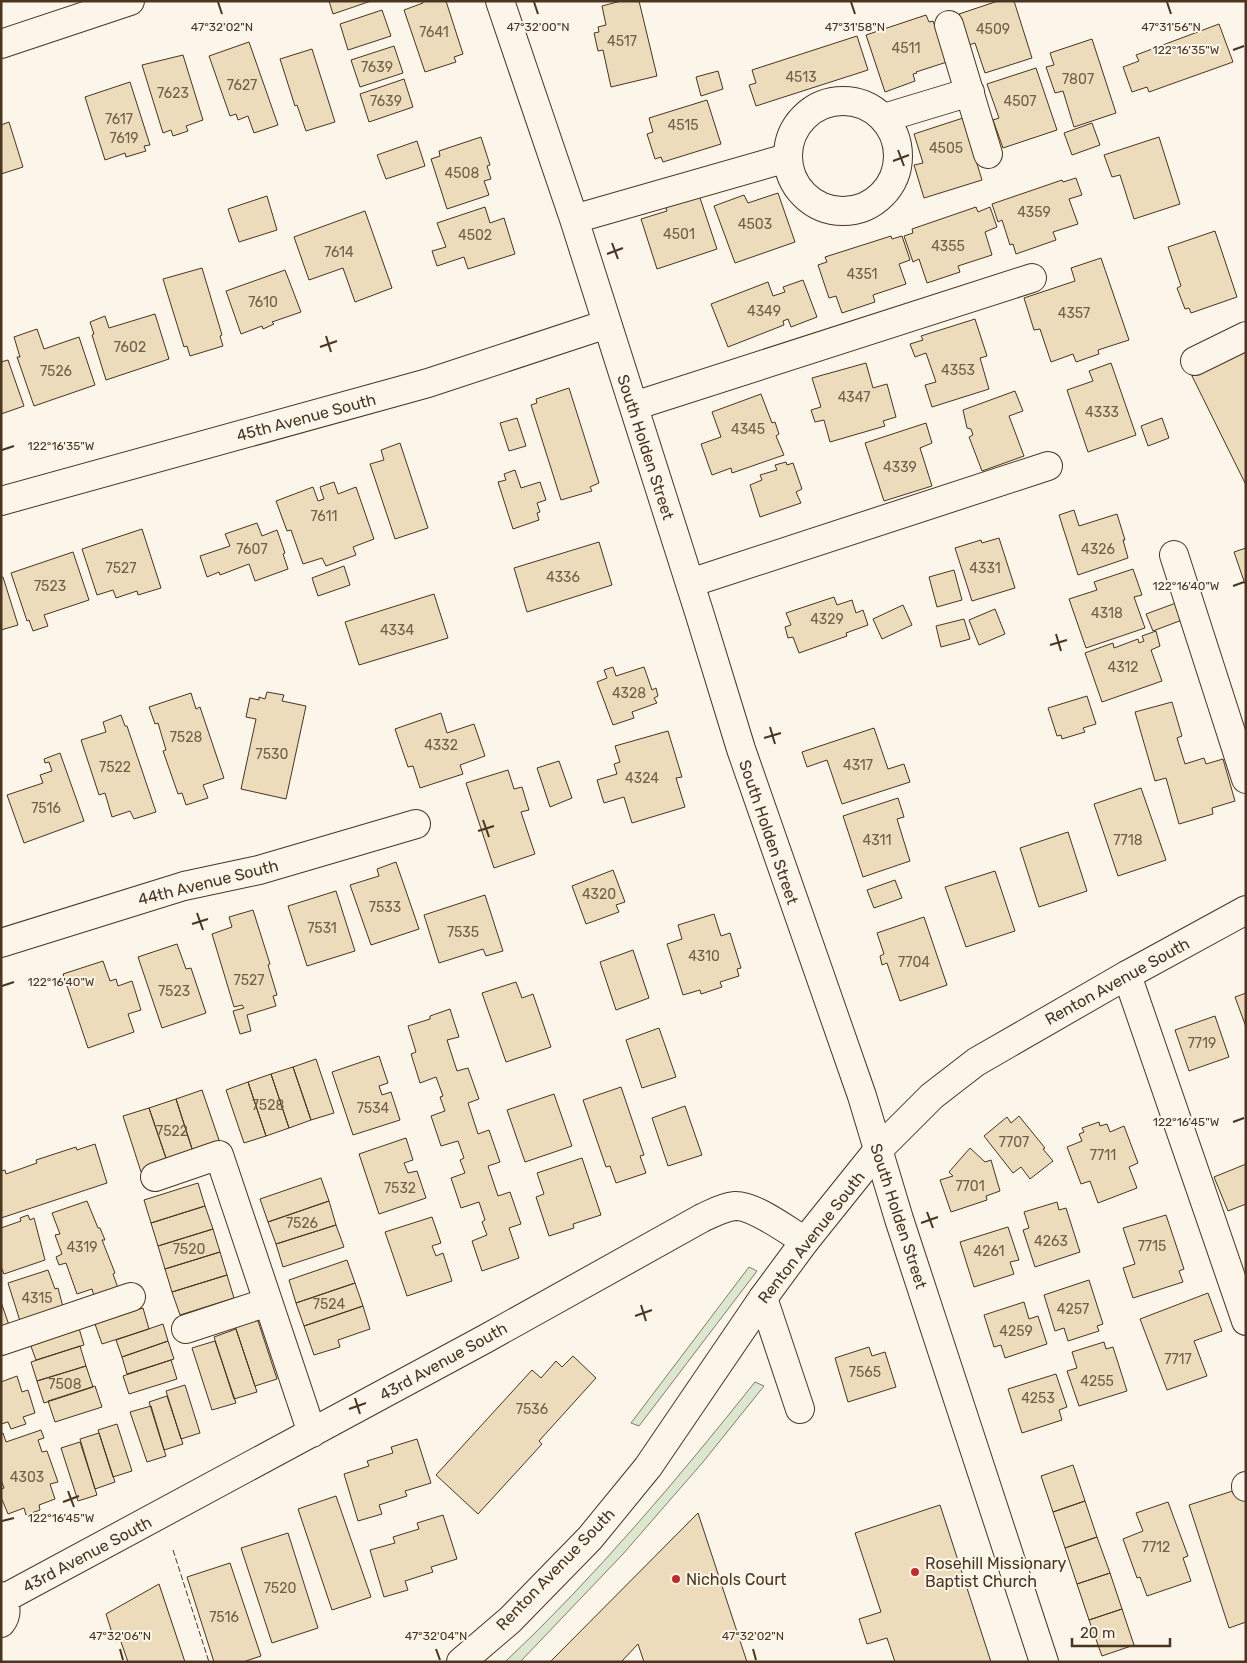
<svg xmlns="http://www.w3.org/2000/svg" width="1247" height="1663" font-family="Rubik,sans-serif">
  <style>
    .green { fill: #dce7d0; stroke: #887966 }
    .building { fill: #ecdcbc; stroke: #4a3520 }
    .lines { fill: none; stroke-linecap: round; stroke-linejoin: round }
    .minor-casing { stroke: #4a3520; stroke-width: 30 }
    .major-casing { stroke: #4a3520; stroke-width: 30 }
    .minor { stroke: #fbf6e9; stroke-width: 28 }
    .major { stroke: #fbf6e9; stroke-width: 28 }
    .fence { stroke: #4a3520; stroke-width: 1; stroke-dasharray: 6 2.5; stroke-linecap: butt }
    .ticks { fill: none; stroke: #4a3520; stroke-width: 2 }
    .poi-dot { fill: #c62828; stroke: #fbf6e9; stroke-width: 2 }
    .labels { text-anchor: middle; stroke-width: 4; stroke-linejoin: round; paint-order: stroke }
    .number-label { font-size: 14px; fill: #725f47 }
    .street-label { font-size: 16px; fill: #4a3520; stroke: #fbf6e9 }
    .poi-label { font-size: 16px; fill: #4a3520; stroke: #fbf6e9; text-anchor: start }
    .ticks-label { font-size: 12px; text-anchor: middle; fill: #4a3520; stroke: #fbf6e9; stroke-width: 4; stroke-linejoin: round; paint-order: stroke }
  </style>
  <rect width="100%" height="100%" fill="#fbf6e9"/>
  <path class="green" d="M749,1267l8,4 -118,155 -8,-3z
    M755,1382l9,4 -61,76 -80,92 -103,108h-15c91,-86 172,-182 250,-280z"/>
  <path class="building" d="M329,1h42l-38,13z
    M422,1h24l17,53 -9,3 2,5 -31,10 -21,-62 19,-7z
    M621,1h18l18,75 -46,11 -8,-37 -5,1 -4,-18 5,-1 -1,-5 8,-2 -4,-19z
    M998,1h16l18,57 -47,15 -10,-30 -6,2 -10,-31z
    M382,10l9,26 -43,14 -8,-26z
    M926,15l3,7 4,-1 14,41 -31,10 1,1 -4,1 2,7 -30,11 -19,-57z
    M1219,24l14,38 -84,30 -2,-5 -15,5 -9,-25 16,-6 -3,-6z
    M857,36l11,34 -112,36 -7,-21 7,-2 -4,-13z
    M1092,39l24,74 -42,14 -11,-36 -8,2 -9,-26 8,-2 -4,-12z
    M249,42l29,83 -24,8 -6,-17 -10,4 -2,-6 -6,2 -21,-60z
    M394,46l9,27 -43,14 -9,-27z
    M312,49l23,73 -29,9 -9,-26 -2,1 -15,-47z
    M183,55l20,65 -17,6 2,5 -15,5 -2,-6 -8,3 -21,-68z
    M1036,68l21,62 -54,18 -10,-28 6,-2 -12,-34z
    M718,71l5,18 -22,7 -5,-19z
    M404,79l9,28 -44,15 -9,-28z
    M130,82l20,63 -6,1 2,5 -20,6 -1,-4 -20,7 -20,-63z
    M707,100l14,44 -58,18 -2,-5 -6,2 -8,-25 6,-2 -4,-14z
    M963,118l19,62 -58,18 -10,-33 9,-2 -9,-29z
    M9,122l14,45 -22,7v-49z
    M1092,123l8,22 -28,10 -8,-22z
    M481,137l9,28 -3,1 4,13 -7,2 5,14 -42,14 -16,-50 9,-3 -1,-5z
    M1159,137l21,67 -46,15 -14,-44 -8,2 -8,-22z
    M417,141l8,25 -39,13 -9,-24z
    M1076,178l6,17 -13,4 9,25 -25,8 3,8 -40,14 -3,-10 -3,1 -8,-25 -4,2 -6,-18 70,-24 1,2z
    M698,192l19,57 -60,20 -16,-50 26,-8 -3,-9z
    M778,193l17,49 -60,21 -21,-57 30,-11 4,8z
    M267,196l10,34 -38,12 -11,-33z
    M485,207l5,16 14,-5 11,36 -47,15 -4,-12 -27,9 -5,-15 14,-4 -9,-24z
    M976,207l2,5 12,-5 7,20 -12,5 7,23 -34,11 2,6 -33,11 -8,-24 -6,3 -9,-26 9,-3 -1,-4z
    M365,211l27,77 -37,14 -12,-34 -34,12 -15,-43z
    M1215,231l22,66 -46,16 -2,-5 -4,1 -8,-21 4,-2 -13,-39z
    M891,236l1,3 10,-3 8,24 -11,4 7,20 -33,11 2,7 -33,11 -6,-17 -7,2 -11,-33 9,-3 -2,-5z
    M1101,258l28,82 -31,10 1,4 -23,8 -3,-8 -22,8 -11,-33 -6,1 -10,-32 51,-17 -4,-13z
    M202,268l20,67 -2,1 3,10 -33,10 -3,-10 -3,1 -21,-68z
    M285,270l16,42 -29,10 2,2 -11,5 -1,-3 -21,8 -15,-43z
    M803,280l14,37 -26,10 -3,-8 -5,2 1,4 -56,22 -17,-43 57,-22 5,14 12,-4 -2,-5z
    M155,314l14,45 -63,21 -14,-45 2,-1 -4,-12 15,-6 4,12z
    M975,319l12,37 -7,2 9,31 -57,18 -7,-22 11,-3 -10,-29 -11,4 -5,-13 13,-4 -2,-4z
    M37,329l7,20 35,-12 16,48 -61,21 -17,-49h3l-6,-20z
    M1245,349l1,1v135l-54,-109z
    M8,360l16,46 -23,8v-52z
    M866,363l7,25 14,-4 9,33 -13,4 2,5 -55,16 -6,-22 -9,2 -4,-12 10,-3 -9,-29z
    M1111,363l25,72 -48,17 -21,-62 26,-9 -4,-10z
    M569,388l30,95 -9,4 2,4 -31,9 -30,-95 6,-2 -1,-4z
    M1015,391l8,20 -14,5 15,40 -42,15 -13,-34 4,-2 -2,-6 -4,-1 -4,-18z
    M761,394l11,29 3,-1 4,12 -3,2 8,19 -52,18 -1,-5 -19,7 -11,-31 20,-7 -9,-25z
    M517,418l9,28 -17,5 -9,-28z
    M1162,418l7,20 -21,8 -7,-20z
    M926,423l6,20 -12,5 12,38 -48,15 -19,-58z
    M400,443l28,85 -33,11 -25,-75 14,-4 -3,-10z
    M786,462l1,3 6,-2 9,26 -6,3 5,11 -41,14 -10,-32 12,-5 -2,-5 17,-5 -2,-5z
    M515,470l6,18 19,-6 6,18 -9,3 3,9 -3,1 2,7 -26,9 -15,-47 8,-2 -2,-6z
    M334,482l4,12 18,-7 18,52 -21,8 3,8 -30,11 -4,-8 -19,6 -12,-34 -4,1 -11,-30 37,-14 5,14 6,-2 -4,-12z
    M1074,510l5,16 38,-12 8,26h-2l5,18 -50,17 -19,-60z
    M257,523l5,13 15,-6 8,23 -2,1 5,15 -33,12 -6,-17 -29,11 -1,-3 -12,5 -7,-21 30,-10 -5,-12z
    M142,529l19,59 -23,7 -1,-4 -21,7 -3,-8 -16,5 -15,-46z
    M999,538l16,50 -43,13 -17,-53 26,-8 1,3z
    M599,542l13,43 -85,27 -13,-44z
    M1246,548v36h-1l-11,-32z
    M73,552l16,48 -45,15 4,11 -15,5 -4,-11 -2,1 -16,-48z
    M344,566l6,19 -32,11 -6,-18z
    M1133,569l9,26 -8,2 11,31 -59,20 -17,-49 28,-9 -3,-8z
    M954,570l8,30 -25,7 -8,-30z
    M1,577h2l15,48 -17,5z
    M434,594l14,44 -89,27 -14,-43z
    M834,597l3,8 15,-5 4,13 7,-3 5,15 -22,8 1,3 -48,17 -6,-16 -5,1 -3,-11 6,-2 -5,-12z
    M1176,603l6,17 -29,11 -7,-17z
    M903,605l9,20 -30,14 -9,-20z
    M995,609l10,25 -26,11 -10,-25z
    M964,619l6,20 -29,8 -5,-21z
    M1156,631l4,15 -9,4 11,31 -60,21 -17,-49 28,-10 1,5 24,-9 1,4 5,-2 -2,-5z
    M613,667l3,9 28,-9 8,23 4,-2 2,8 -4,2 3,5 -25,9 2,6 -21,7 -16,-43 10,-4 -3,-8z
    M267,692l17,3 -2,6 24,5 -20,93 -45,-10 15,-70 -10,-2 4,-19 9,2v-3l6,2z
    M191,693l5,16 4,-2 24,71 -21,7 5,13 -22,7 -4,-12 -4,1 -15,-43 3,-1 -8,-27 -3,1 -6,-17z
    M1087,696l9,28 -13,4 2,4 -23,7 -1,-4 -4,1 -9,-28z
    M1172,702l10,34 -5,2 8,26 19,-6 2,6 17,-5 12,42 -23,7 1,6 -34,10 -13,-46 -11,3 -20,-69z
    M441,713l6,20 27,-9 11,32 -25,9 3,9 -43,14 -7,-22 -5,1 -13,-38z
    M121,715l4,11h2l29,86 -22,7 -4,-8 -18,6 -7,-24 -6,2 -18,-55 25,-8 -3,-10z
    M874,728l14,41 16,-5 6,18 -68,22 -15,-44 -20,7 -5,-15z
    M668,731l14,46 -6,1 9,29 -53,16 -8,-26 -20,6 -7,-23 20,-6 -3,-10 6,-2 -5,-16z
    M60,753l24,68 -60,22 -17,-48 36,-12 -3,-8 12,-4 -3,-9 -4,1 -1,-4z
    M559,761l13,37 -22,9 -13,-39z
    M508,770l6,19 8,-2 7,23 -8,2 14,42 -41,14 -28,-85z
    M1141,788l25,72 -48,16 -24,-72z
    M898,798l6,19 -7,2 13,42 -47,16 -20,-61z
    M1068,832l19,59 -48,16 -19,-59z
    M396,862l23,67 -48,16 -21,-60 29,-9 -2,-7z
    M613,870l12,32 -9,3 3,7 -33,12 -14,-38z
    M995,871l20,60 -49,16 -21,-60z
    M895,880l7,18 -28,10 -7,-18z
    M336,891l19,60 -48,15 -19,-60z
    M485,895l18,56 -17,5 -3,-7 -44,14 -15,-48z
    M253,910l17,54 -2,1 9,30 -4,1 3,10 -29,9 4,16 -11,3 -7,-23 11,-3 -2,-3 -8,2 -22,-73 20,-7 -3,-10z
    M714,914l7,22 9,-3 11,35 -4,1 2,7 -19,6 2,5 -21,7 -1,-4 -17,5 -16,-51 15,-5 -4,-14z
    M924,917l23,68 -47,16 -13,-38 -5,2 -2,-9 4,-2 -7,-21z
    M177,944l9,25 5,-1 15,45 -44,15 -24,-71z
    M633,950l16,48 -33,12 -16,-48z
    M103,961l7,20 6,-2 2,7 14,-5 9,29 -13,4 6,18 -46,16 -25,-74z
    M516,982l6,16 11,-4 18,53 -45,15 -24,-69z
    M1246,993v34l-11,-30z
    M450,1009l9,28 -12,3 10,31 11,-3 11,31 -11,4 10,31 11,-4 11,32 -12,4 10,30 12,-4 11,32 -12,4 10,30 -37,13 -10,-30 15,-6 -5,-13 3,-2 -6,-18 -18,6 -10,-30 14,-5 -5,-13 4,-2 -6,-17 -17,5 -10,-30 14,-5 -5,-14 3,-1 -7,-19 -16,6 -9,-29 5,-2 -8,-26 22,-7v-3z
    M1215,1016l14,41 -40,14 -14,-41z
    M659,1028l17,49 -34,11 -16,-48z
    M379,1056l9,27 -9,3 3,9 9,-3 9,28 -47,15 -21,-63z
    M316,1059l18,54 -23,7 -18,-53z
    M293,1067l18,53 -22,8 -18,-54z
    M271,1074l18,54 -23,8 -18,-54z
    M248,1082l18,54 -22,7 -18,-53z
    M621,1087l23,68 -4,1 6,17 -30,10 -6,-17 -4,1 -23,-67z
    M202,1090l19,56 -27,9 -18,-56z
    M554,1094l18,52 -47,16 -18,-52z
    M176,1099l18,56 -26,9 -19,-56z
    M685,1106l17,49 -34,11 -16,-48z
    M149,1108l19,56 -27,8 -18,-56z
    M1019,1116l26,32 -2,1 10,12 -23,18 -9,-12 -8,6 -29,-37 23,-19 4,6z
    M1099,1122l1,4 7,-2 3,8 14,-6 14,37 -9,4 8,21 -39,15 -8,-22 -9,3 -14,-37 15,-6 -3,-7 5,-2 -2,-4z
    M406,1138l7,22 -9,3 4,10 9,-2 9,27 -47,16 -20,-60z
    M95,1144l12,39 -106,35v-47l4,-1 1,4 31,-11 -1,-3 40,-13 1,3z
    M970,1148l15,14 6,-2 9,31 -14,5 1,4 -36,12 -11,-32 13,-4 -4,-4z
    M582,1158l19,57 -28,9 1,4 -25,8 -13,-39 8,-3 -7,-21z
    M1246,1164v40l-18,7 -14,-34z
    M321,1178l8,23 -61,21 -8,-23z
    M198,1183l7,23 -54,17 -7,-23z
    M87,1201l11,27h2l5,12h-3l13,33 -2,1 5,14 -24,8 -2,-7 -15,5 -11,-31 -7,2 -3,-8 6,-3 -7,-19 5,-1 -8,-21z
    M329,1201l7,24 -60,19 -8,-22z
    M1057,1202l2,8 7,-2 14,44 -45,15 -12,-37 6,-2 -5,-16z
    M205,1206l8,23 -55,17 -7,-23z
    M28,1215l2,5 4,-2 11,42 -41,14 -3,-7v-39l20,-7 -1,-3z
    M1166,1215l18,54 -5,2 4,11 -50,16 -10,-30 12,-4 -12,-36z
    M432,1217l9,26 -9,3 4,10 7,-3 9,28 -45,15 -22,-64z
    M336,1225l8,22 -61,20 -7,-23z
    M1008,1227l11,33 -9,2 4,12 -40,13 -14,-45z
    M213,1229l7,23 -55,17 -7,-23z
    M220,1252l7,23 -55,17 -7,-23z
    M347,1260l8,23 -59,20 -7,-23z
    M48,1270l7,19 3,-1 5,19 -43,14 -12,-38z
    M227,1275l7,23 -54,17 -8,-23z
    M1089,1280l14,44 -6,2 2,5 -31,10 -4,-13 -9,3 -11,-36z
    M355,1283l8,23 -59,20 -8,-23z
    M1208,1293l14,38 -28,10 13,35 -40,14 -27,-71z
    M1,1302l8,23 -8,3z
    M1024,1302l5,17 9,-3 9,28 -42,14 -4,-13 -7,2 -10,-32z
    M363,1306l7,23 -32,11 2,7 -26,8 -10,-29z
    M143,1308l6,21 -47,15 -7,-20z
    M257,1318l20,61 -22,7 -20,-60z
    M163,1324l5,17 -46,16 -6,-17z
    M78,1325l6,20 -48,15 -7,-19z
    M236,1329l21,63 -23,7 -20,-62z
    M168,1341l6,18 -47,15 -5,-17z
    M215,1341l21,62 -24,7 -20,-62z
    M1104,1342l2,7 7,-2 14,44 -48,15 -12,-35 10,-3 -5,-16z
    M80,1346l6,20 -49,15 -6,-19z
    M869,1347l3,9 13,-4 11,35 -48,15 -13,-44z
    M573,1356l23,22 -57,63 3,3 -64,70 -42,-39 96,-105 9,8 15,-17 6,6z
    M171,1360l6,19 -48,15 -6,-18z
    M86,1366l7,21 -49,16 -7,-22z
    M1056,1374l11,33 -8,3 3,10 -40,13 -14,-44z
    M17,1376l5,16 6,-2 7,23 -12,4 3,7 -15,5 -3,-7 -7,2v-42z
    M185,1385l15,48 -19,6 -15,-48z
    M95,1386l7,21 -47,15 -7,-21z
    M167,1396l16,48 -19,6 -15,-48z
    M151,1406l15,50 -19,6 -17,-50z
    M117,1424l15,47 -19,6 -15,-47z
    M41,1430l3,8 -6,2 4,12 5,-1 11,31 -8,2 5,15 -16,6 1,5 -14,5 -2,-7 -16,6 -7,-17v-8l3,-1 -3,-8v-46l2,-1 3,9z
    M99,1433l16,49 -20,7 -15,-50z
    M417,1439l14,44 -26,8 2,5 -28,9 3,9 -24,7 -14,-47 25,-8 -2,-5 26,-8 -2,-6z
    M80,1442l17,53 -19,6 -17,-53z
    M1073,1465l12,36 -32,11 -12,-36z
    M1242,1488l4,13v121l-17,6 -40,-123z
    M336,1496l35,101 -39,13 -34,-101z
    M1085,1501l12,36 -32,11 -12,-36z
    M1168,1502l20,54 -5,2 8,23 -44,15 -7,-19 -3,1 -14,-39 20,-8 -7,-18z
    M940,1505l51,157h-96l-8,-24 -20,6 -8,-25 22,-7 -26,-79z
    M698,1513l49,149h-103l-6,-18 -17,18h-71z
    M443,1515l14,44 -26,8 2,5 -28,9 3,9 -24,7 -14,-47 25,-7 -2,-6 26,-8 -2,-6z
    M288,1533l30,95 -46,15 -31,-95z
    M1097,1537l13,36 -33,11 -12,-36z
    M230,1563l31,93 -18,6h-29l-27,-85z
    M1110,1573l12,36 -33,11 -12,-36z
    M159,1584l26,78h-57l-8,-23 -5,3 -9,-28z
    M1122,1609l12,36 -32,11 -13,-36z"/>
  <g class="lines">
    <defs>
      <path id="minor" d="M500,1l74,218 125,393 42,137 121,347 37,123 145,443
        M949,25l39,129
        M1,44l129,-43
        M788 156a55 55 0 1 1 110 0a55 55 0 1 1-110 0Z
        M884,118l86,-26
        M574,219l213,-61
        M1195,361l51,-25
        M634,406l398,-128
        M1,501l427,-118 179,-59
        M1174,555l72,224
        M690,583l358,-117
        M1,943l183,-57 75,-16 157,-46
        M1127,975l119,346
        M155,1177l64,-22 93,278
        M763,1298l37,111
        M186,1329l82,-27
        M1,1341l130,-44
        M1246,1486v1
        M1,1596c5,9 7,18 0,27
        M3,1599l482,-260 217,-121c11,-5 21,-11 33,-12 19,-1 53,25 70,35"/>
      <path id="major" d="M461,1662l49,-42 80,-82 58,-71 115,-169 42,-57 73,-91 54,-54 44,-34 151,-87 119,-65"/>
    </defs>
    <use href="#minor" class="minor-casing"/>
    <use href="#major" class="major-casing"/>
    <use href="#minor" class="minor"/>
    <use href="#major" class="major"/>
    <path class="fence" d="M173,1550l36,112"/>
  </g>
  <path class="ticks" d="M218,2l4,12M534,2l4,12M851,2l4,12M1167,2l4,12M1233,50l11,-4M898,150l6,16M893,161l16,-6M612,243l6,16M607,254l16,-6M326,336l5,16M320,347l17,-6M2,450l12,-4M1233,586l11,-4M1056,634l5,17M1050,645l17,-5M770,727l5,17M764,738l17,-5M483,820l6,17M478,831l16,-5M197,913l6,17M192,924l16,-5M2,986l12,-4M1233,1122l11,-4M927,1212l6,16M921,1223l17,-6M641,1305l5,16M635,1316l17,-6M355,1398l5,16M349,1409l17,-6M68,1491l6,16M63,1502l16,-6M2,1521l12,-3M120,1649l3,11M436,1649l4,11M753,1649l3,11"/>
  <g class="poi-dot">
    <circle cx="915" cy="1572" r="5"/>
    <circle cx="676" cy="1579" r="5"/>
  </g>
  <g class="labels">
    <g class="number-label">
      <text x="993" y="34">4509</text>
      <text x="434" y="37">7641</text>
      <text x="622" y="46">4517</text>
      <text x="906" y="53">4511</text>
      <text x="377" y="72">7639</text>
      <text x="801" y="82">4513</text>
      <text x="1078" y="84">7807</text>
      <text x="242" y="90">7627</text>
      <text x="173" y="98">7623</text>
      <text x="386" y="106">7639</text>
      <text x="1020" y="106">4507</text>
      <text x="119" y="124">7617</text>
      <text x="683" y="130">4515</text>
      <text x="124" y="143">7619</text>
      <text x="946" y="153">4505</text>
      <text x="462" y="178">4508</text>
      <text x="1034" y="217">4359</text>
      <text x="755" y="229">4503</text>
      <text x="679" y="239">4501</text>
      <text x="475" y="240">4502</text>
      <text x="948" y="251">4355</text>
      <text x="339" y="257">7614</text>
      <text x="862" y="279">4351</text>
      <text x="263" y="307">7610</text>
      <text x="764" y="316">4349</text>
      <text x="1074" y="318">4357</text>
      <text x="130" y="352">7602</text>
      <text x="958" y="375">4353</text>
      <text x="56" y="376">7526</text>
      <text x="854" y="402">4347</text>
      <text x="1102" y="417">4333</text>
      <text x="748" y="434">4345</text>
      <text x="900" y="472">4339</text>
      <text x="324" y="521">7611</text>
      <text x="252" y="554">7607</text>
      <text x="1098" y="554">4326</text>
      <text x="121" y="573">7527</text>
      <text x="985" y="573">4331</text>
      <text x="563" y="582">4336</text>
      <text x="50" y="591">7523</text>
      <text x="1107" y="618">4318</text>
      <text x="827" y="624">4329</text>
      <text x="397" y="635">4334</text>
      <text x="1123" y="672">4312</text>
      <text x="629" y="698">4328</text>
      <text x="186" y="742">7528</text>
      <text x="441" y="750">4332</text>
      <text x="272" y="759">7530</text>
      <text x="858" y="770">4317</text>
      <text x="115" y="772">7522</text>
      <text x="642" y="783">4324</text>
      <text x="46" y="813">7516</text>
      <text x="877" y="845">4311</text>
      <text x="1128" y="845">7718</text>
      <text x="599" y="899">4320</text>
      <text x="385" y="912">7533</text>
      <text x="322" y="933">7531</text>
      <text x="463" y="937">7535</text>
      <text x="704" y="961">4310</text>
      <text x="914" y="967">7704</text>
      <text x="249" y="985">7527</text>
      <text x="174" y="996">7523</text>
      <text x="1202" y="1048">7719</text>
      <text x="268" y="1110">7528</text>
      <text x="373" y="1113">7534</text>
      <text x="172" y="1136">7522</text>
      <text x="1014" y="1147">7707</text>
      <text x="1103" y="1160">7711</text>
      <text x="970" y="1191">7701</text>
      <text x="400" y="1193">7532</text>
      <text x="302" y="1228">7526</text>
      <text x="1051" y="1246">4263</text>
      <text x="1152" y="1251">7715</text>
      <text x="82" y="1252">4319</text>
      <text x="189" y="1254">7520</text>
      <text x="989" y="1256">4261</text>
      <text x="37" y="1303">4315</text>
      <text x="329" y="1309">7524</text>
      <text x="1073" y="1314">4257</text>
      <text x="1016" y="1336">4259</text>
      <text x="1178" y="1364">7717</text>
      <text x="865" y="1377">7565</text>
      <text x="1097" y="1386">4255</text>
      <text x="65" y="1389">7508</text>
      <text x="1038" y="1403">4253</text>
      <text x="532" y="1414">7536</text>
      <text x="27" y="1482">4303</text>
      <text x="1156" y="1552">7712</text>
      <text x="280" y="1593">7520</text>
      <text x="224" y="1622">7516</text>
    </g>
    <g class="street-label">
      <text transform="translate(306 417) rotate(-15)" y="6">45th Avenue South</text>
      <text transform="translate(646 447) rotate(72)" y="6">South Holden Street</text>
      <text transform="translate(769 832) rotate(71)" y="6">South Holden Street</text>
      <text transform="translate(208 882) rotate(-14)" y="6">44th Avenue South</text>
      <text transform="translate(1117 981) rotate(-29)" y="6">Renton Avenue South</text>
      <text transform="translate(899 1216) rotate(72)" y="6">South Holden Street</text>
      <text transform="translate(811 1237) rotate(-52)" y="6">Renton Avenue South</text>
      <text transform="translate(443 1361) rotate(-29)" y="6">43rd Avenue South</text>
      <text transform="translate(87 1554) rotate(-28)" y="6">43rd Avenue South</text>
      <text transform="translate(555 1569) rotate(-46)" y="6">Renton Avenue South</text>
    </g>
    <g class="poi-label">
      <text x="925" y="1569">Rosehill Missionary<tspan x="925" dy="18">Baptist Church</tspan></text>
      <text x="686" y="1585">Nichols Court</text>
    </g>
  </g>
  <g class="ticks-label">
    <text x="222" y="31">47°32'02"N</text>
    <text x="538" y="31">47°32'00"N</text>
    <text x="855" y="31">47°31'58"N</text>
    <text x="1171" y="31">47°31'56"N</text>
    <text x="1186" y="54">122°16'35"W</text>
    <text x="61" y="450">122°16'35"W</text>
    <text x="1186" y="590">122°16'40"W</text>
    <text x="61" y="986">122°16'40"W</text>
    <text x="1186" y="1126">122°16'45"W</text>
    <text x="61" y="1522">122°16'45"W</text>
    <text x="120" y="1640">47°32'06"N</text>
    <text x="436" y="1640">47°32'04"N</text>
    <text x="753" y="1640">47°32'02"N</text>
  </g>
  <rect width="1247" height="1663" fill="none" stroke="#4a3520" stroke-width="5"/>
  <path d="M1072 1638v8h98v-8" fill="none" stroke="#4a3520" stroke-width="2.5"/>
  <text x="1080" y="1638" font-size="15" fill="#4a3520" stroke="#fbf6e9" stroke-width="4" paint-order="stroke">20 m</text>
</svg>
